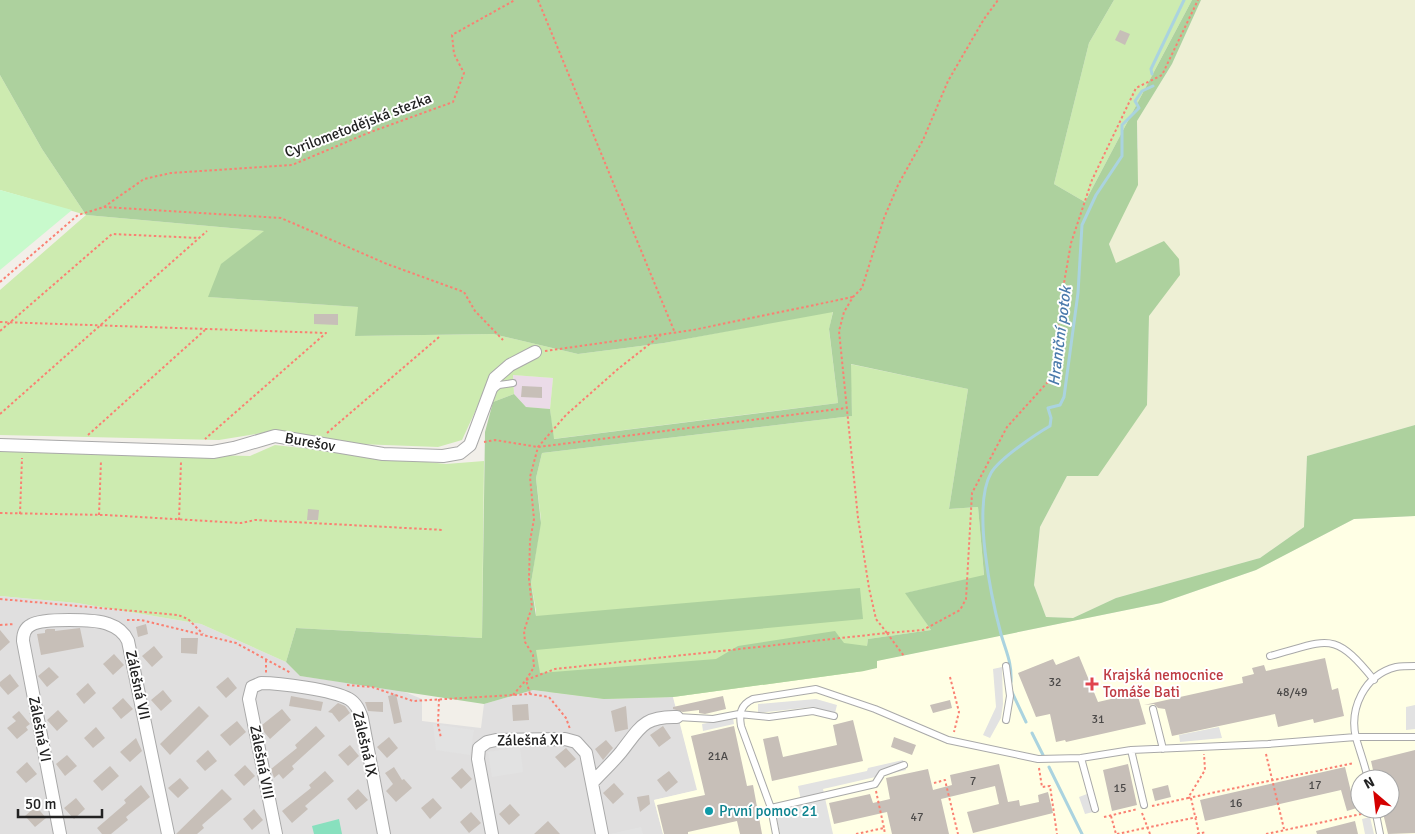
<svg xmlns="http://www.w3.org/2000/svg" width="1415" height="834" font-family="Signika,sans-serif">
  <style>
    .residential { fill: #e0dfdf }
    .industrial { fill: #ebdbe8 }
    .education { fill: #ffffe5; fill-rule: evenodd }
    .farmland { fill: #eef0d5 }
    .grass { fill: #cdebb0 }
    .forest { fill: #add19e; fill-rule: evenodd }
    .park { fill: #c8facc }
    .pitch { fill: #88e0be }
    .parking { fill: #e2e2e2 }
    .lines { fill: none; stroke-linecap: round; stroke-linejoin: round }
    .stream { stroke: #aad3df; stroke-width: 3 }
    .building { fill: #c7bfb8 }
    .service-casing { stroke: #a9a9a9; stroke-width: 8 }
    .minor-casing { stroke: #a9a9a9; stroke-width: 14 }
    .path { stroke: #fa8072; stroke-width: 2; stroke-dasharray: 2.5 2.5; stroke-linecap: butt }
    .service { stroke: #fff; stroke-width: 6 }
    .minor { stroke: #fff; stroke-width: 12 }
    .health-dot { fill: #e0444e; stroke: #fff; stroke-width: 2 }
    .culture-dot { fill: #0f9aa8; stroke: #fff; stroke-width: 2 }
    .labels { text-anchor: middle; stroke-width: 4; stroke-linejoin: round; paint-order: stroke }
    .number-label { font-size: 12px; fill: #4b4948 }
    .street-label { font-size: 15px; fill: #222; stroke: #fff }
    .health-label { font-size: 15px; fill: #be3a42; stroke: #fff; text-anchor: start }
    .culture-label { font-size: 15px; fill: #0d838f; stroke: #fff; text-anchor: start }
    .water-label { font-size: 16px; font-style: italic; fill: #4a7aab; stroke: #fff }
  </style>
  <rect width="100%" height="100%" fill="#f2efe9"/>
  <path class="residential" d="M0,596l77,7 124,21 85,38 14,14 100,14 22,9v22l59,7 3,-24 49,-14 71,9 69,-2 25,93 -44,10 9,34h-663z"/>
  <path class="industrial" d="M513,375l40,3 -3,31 -24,-2 -12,-13z"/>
  <path class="education" d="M1415,516v318h-752l-9,-34 43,-10 -24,-93 203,-29v-7l285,-58 95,-33 98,-51zM1360,779h30v30h-30z"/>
  <path class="farmland" d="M1201,0h214v425l-108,31 -3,71 -44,31 -144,40 -43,20 -27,-1 -12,-32 6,-58 27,-51 80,-71 2,-89 30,-41 -15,-34 -48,23 -7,-20 10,-21 19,-76 -1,-26 35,-57z"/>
  <path class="grass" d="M1114,0h78l-107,202 -31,-18 35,-141z
    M0,75l42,74 44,66 179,16 -43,33 -13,33 150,10 -3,29 137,-2 85,20 86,-11 169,-32 -4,19 9,73 -285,36 -3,-30 3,-31 -40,-3 1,19 -21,8 -7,-14 -24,52 -24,7 -80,-3 -84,-13 -55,9 -219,-5v-145l86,-75 -86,-25z
    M850,364l118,25 -19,120 29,-2 6,69 -78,17 25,37 -63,9 -4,32 -191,26 -69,2 -55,-7 -10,-21 -3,-16v-44l-5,-28 10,-64 -5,-41 6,-25 310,-37z
    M275,445l171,19 38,-3 -2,177 -186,-10 -10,34 -85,-38 -124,-21 -77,-7v-146l250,6z"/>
  <path class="forest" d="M0,0h1114l-25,43 -35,141 31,18 107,-202h9l-29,64 -35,57 1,64 -29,59 7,19 48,-22 15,18 1,16 -31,41 -2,89 -49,71h-31l-27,51 -6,58 12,32 27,1 43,-20 144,-40 44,-31 3,-71 108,-31v91l-61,3 -98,51 -95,33 -284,58v7l-13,3 -191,26 -69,2 -71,-9 -49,14 -184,-28 -14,-14 10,-34 186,10 3,-206 8,-30 21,-8 12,13 24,2 4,30 284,-36 -9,-74 4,-17 -169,31 -86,11 -85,-20 -138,2 3,-29 -150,-10 13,-33 43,-33 -178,-16 -44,-66 -42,-74zM851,364l117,25 -19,120 29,-2 6,68 -79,18 26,37 -63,9 -1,7 -23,-3 -9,-12 -97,15 -22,13 -176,14 -4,-23 327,-31 -3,-31 -324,28 -5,-33 10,-60 -5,-45 6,-25 310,-37z"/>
  <path class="park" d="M0,190l72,20 -72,60z"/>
  <path class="pitch" d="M339,819l3,15h-28l-2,-8z"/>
  <path class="parking" d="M1002,667l1,37 -2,14 -11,20 -7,-3 13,-28 -3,-38z
    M816,699l21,6 -2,8 -22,-6 -55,6v-9z
    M1415,705v24l-9,1v-23z
    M733,718l1,6 -31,7 -1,-7z
    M433,724l41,6 -4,25 -34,-5z
    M1219,727l3,11 -42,4 -1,-7z
    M520,747l3,25 -31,5 -4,-25z
    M903,760l3,10 -83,19 10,45h-53l-5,-24 27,-5 -4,-19 69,-15 1,-3z
    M1087,794l6,18 -8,2 -6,-17z
    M1370,817l4,17h-9l-3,-15z
    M641,827l2,7h-33z"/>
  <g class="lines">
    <path class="stream" d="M1152,74l-1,-5 33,-69
      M1011,682c1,-20 -5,-30 -10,-48 -10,-37 -29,-128 -10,-161 8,-14 45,-39 59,-47l1,-8 -3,-10 12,-3 4,-8 14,-104 4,-68 14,-30 26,-39v-31l17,-17 -4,-7 7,-10 11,-5
      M1011,690l15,32
      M1032,733l11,22
      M1049,767l33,67"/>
  </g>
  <path class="building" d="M1120,30l10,4 -5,11 -10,-5z
    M314,314h24v11l-24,-1z
    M522,386l20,1v11l-21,-1z
    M308,509l11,1 -1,10h-11z
    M146,624l2,10 -10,3 -2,-10z
    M80,628l4,19 -43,8 -4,-21 8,-1v-3l2,-1h8v2z
    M0,630l10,12 -10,9z
    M181,638h17l-1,16 -16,-1z
    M154,646l9,11 -11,10 -10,-11z
    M114,654l10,11 -11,10 -10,-11z
    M1079,656l19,46 39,-9 9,31 -80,18 -1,-2 -9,2 -6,-28 -14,3 -18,-44 35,-14 3,6z
    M1325,658l7,32 6,-2 6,28 -30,7 -1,-4 -35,8 -3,-13 -103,22 -7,-27 -7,-1 -4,-4 -10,1 99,-22 -1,-6 12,-3 -2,-6 12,-3 2,6z
    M49,667l10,10 -12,10 -9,-11z
    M10,674l9,12 -11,9 -8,-9v-4z
    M228,677l9,11 -11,10 -10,-11z
    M88,683l8,10 -12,11 -8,-10z
    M163,690l9,11 -11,10 -10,-11z
    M396,694l6,28 -8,2 -6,-28z
    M291,696l32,6 -2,9 -32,-5z
    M723,696l3,13 -21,5 -6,-1v-3l-16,2 -10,-3v-2z
    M123,698l10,11 -12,10 -9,-11z
    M950,700l2,8 -19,5 -3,-8z
    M365,702h18v10l-15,-1z
    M338,703l7,3 5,7 -11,9 -7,-9 -4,-1z
    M528,704l1,16 -16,1 -1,-16z
    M199,706l10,10 -39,39 -10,-11z
    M626,706l2,23 -13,3 -4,-21z
    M282,709l9,11 -21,19 -6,-7 -2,-7z
    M58,710l10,11 -11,10 -10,-11z
    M19,711l11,13 -4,3 2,3 -11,9 -10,-11 9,-7 -4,-4z
    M853,720l10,41 -91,20 -9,-42 15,-3 5,21 54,-12 -4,-20z
    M237,721l9,11 -16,14 -10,-11z
    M316,726l9,10 -33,30 2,3 -11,10 -4,-5 -5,4 -3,-9 26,-21 -2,-3z
    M663,726l8,12 -12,9 -9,-12z
    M734,726l13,60 6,-1 9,49h-22l-3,-13 -49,11v2h-24l-7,-29 48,-10 -14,-59z
    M96,727l9,11 -12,10 -9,-10z
    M389,737l9,11 -11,10 -10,-11z
    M894,737l22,8 -4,10 -21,-8z
    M136,738l6,13 -12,11 -10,-10z
    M606,740l7,8 -10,12 -8,-11z
    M350,745l9,11 -11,10 -10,-11z
    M566,748l10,11 -11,9 -10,-11z
    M208,750l9,11 -12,10 -9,-10z
    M1415,750v83l-27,1 -6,-25h8v-30h-15l-4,-18z
    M67,755l10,11 -12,10 -9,-12z
    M27,762l10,12 -11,9 -10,-11z
    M999,764l9,38 11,-2 1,6 19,-4 -1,-7 10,-3 5,21 -80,20 -6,-21 32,-8 -4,-18 -54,13 8,35h-57l-5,-22 -53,12 -5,-21 41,-9 3,9 17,-4 -4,-21 42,-9 5,21 19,-5 -2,-10z
    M1128,764l9,41 -25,6 -9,-41z
    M245,765l10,11 -11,10 -10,-11z
    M110,766l9,10 -17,15 -9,-10z
    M394,767l8,13 2,-1 8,9 -16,14 -10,-11 7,-7 -8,-11z
    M1345,767l8,33 7,-2v9l-13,4 -6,-21 -136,31 -5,-21z
    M462,768l10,11 -11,10 -10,-11z
    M325,771l9,10 -29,25 3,3 -16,14 -10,-12 29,-23 -2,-3z
    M669,771l9,11 -12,10 -9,-12z
    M180,778l9,10 -11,10 -10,-10z
    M614,783l10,11 -11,10 -10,-11z
    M141,785l9,12 -24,20 2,3 -17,14h-9l-5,-6 29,-25 -2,-3z
    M1168,785l3,12 -16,4 -3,-12z
    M222,789l10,10 -30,26 2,3 -7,6h-21z
    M358,789l10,11 -12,10 -9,-11z
    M649,795l1,9 -10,8 -3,-15z
    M76,798l9,11 -11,10 -10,-11z
    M433,798l9,10 -12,11 -9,-11z
    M510,804l10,11 -11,10 -10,-11z
    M36,806l10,12 -11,9 -10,-11z
    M254,809l9,11 -11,10 -9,-11z
    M471,812l10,11 -12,10 -9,-11z
    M548,821l12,13h-26z
    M1355,821l3,13h-41l-1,-3z"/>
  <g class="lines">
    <defs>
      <path id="service" d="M493,390l6,-5 14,-2
        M1270,656c58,-15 63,-27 104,24
        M1153,709l10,40
        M677,717l36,2 26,-5 30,3 44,-6 21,5
        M1006,720l4,-24 -4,-30
        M1131,750l13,55
        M1081,758l14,51
        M1368,779c-3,-14 -8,-27 -12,-41 -7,-29 8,-63 40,-71 6,-1 13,-1 19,-1
        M771,808l104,-24 7,-11 22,-8
        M1375,809l5,25
        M776,834l-5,-26 -30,-82c-2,-12 -1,-21 12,-27l63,-10 59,20 73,31 90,19 43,-1 50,-8 137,-6 88,-7h59"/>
      <path id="minor" d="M0,445l213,7 21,-4 41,-12 108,18 60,2 17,-3 10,-8 25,-67 15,-13 25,-13
        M592,783c9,-10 20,-20 29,-31 19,-24 22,-36 56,-35
        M60,834l-37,-193c0,-7 2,-13 8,-16 11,-7 65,-6 77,-1 9,3 16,8 20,17l40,193
        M276,834l-27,-135 3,-12 9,-4c19,0 72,7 88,16 7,4 10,11 13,19l22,116
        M492,834l-14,-75 1,-11 8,-6 9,-2 69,-1 11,3 10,11 16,81"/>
    </defs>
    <use href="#service" class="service-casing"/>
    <use href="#minor" class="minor-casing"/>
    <path class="path" d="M538,0l137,333
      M104,207l177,11 106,46 77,28 11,19 28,29
      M0,282l78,-67 26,-8 40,-28 27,-6 121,-8 76,-32 85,-31 11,-29 -10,-19 -2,-19 63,-35
      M0,322l326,11 -121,106
      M0,331l112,-97 87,4
      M545,351l148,-21 160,-33
      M0,414l207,-183
      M327,433l112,-96
      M88,435l117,-105
      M484,442l11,-2 43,7 308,-39
      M0,513l106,2 135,8 14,-3 189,10
      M20,514l2,-56
      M99,515l2,-55
      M179,520l2,-58
      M0,599l178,16 10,4 15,15
      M127,620h14l95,23 55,30
      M0,625l15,-1
      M887,633l36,-3 37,-20 6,-11 6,-106 35,-66 48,-53 6,-74 10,-57 21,-63 44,-92 26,-13 36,-75
      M887,633l17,23
      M266,660v13
      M950,677l9,35 -5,20
      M347,685l25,2 41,14 117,-7 19,3 17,21 4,11
      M530,694l-4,-14 8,-13 -1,-12 -8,-13 -1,-11 8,-24 -3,-28 1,-38 4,-22 -4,-42 8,-30 28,-32 52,-46 43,-34
      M513,695l13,-15 29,-11 332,-36 -11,-14 -7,-31 -11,-70 -19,-187 5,-19 9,-15 9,-9 22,-70 14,-33 25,-45 25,-59 36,-62 14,-19
      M439,699l-1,25 3,14
      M1266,754l18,75
      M1039,768l3,19 8,-1 7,48
      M934,783l11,-3 13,54
      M876,791l8,37
      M1188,798l166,-35
      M1191,798l8,36
      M1152,806l36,-8 17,-28 -1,-16
      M1142,813l8,21
      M1111,816l5,18
      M1104,817l34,-8
      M856,834l28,-6 1,6
      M1117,834l80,-17
      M1197,834l9,-2
      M1266,834l100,-21"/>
    <use href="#service" class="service"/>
    <use href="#minor" class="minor"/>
  </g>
  <path class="health-dot" d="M1089.5 676.5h5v5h5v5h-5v5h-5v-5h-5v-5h5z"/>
  <circle class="culture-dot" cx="709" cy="811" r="5"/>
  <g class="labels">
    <g class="number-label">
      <text x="1055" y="686">32</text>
      <text x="1292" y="696">48/49</text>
      <text x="1098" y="723">31</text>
      <text x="718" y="760">21A</text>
      <text x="973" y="785">7</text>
      <text x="1315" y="789">17</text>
      <text x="1120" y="792">15</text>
      <text x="1236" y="807">16</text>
      <text x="917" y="821">47</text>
    </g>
    <g class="street-label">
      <text transform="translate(358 125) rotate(-21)" y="5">Cyrilometodějská stezka</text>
      <text transform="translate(310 442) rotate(10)" y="5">Burešov</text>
      <text transform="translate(138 685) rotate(78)" y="5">Zálešná VII</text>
      <text transform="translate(40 729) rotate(79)" y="5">Zálešná VI</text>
      <text transform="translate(530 740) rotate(-1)" y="5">Zálešná XI</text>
      <text transform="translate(365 744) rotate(77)" y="5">Zálešná IX</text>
      <text transform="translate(262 762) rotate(79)" y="5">Zálešná VIII</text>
    </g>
    <g class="health-label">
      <text x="1103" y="680">Krajská nemocnice<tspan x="1103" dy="17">Tomáše Bati</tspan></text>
    </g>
    <g class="culture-label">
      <text x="719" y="816">První pomoc 21</text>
    </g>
    <g class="water-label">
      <text transform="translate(1059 336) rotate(-83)" y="6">Hraniční potok</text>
    </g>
  </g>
  <g transform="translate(1375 794) rotate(332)"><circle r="24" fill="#ffffff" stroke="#a7a7a7"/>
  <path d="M0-4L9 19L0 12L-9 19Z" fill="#d40000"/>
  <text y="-8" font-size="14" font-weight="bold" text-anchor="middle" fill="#222222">N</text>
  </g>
  <path d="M18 809v8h84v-8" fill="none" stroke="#222222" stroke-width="2.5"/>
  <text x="25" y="809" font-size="15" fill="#222222" stroke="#ffffff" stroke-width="4" paint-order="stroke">50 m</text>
</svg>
